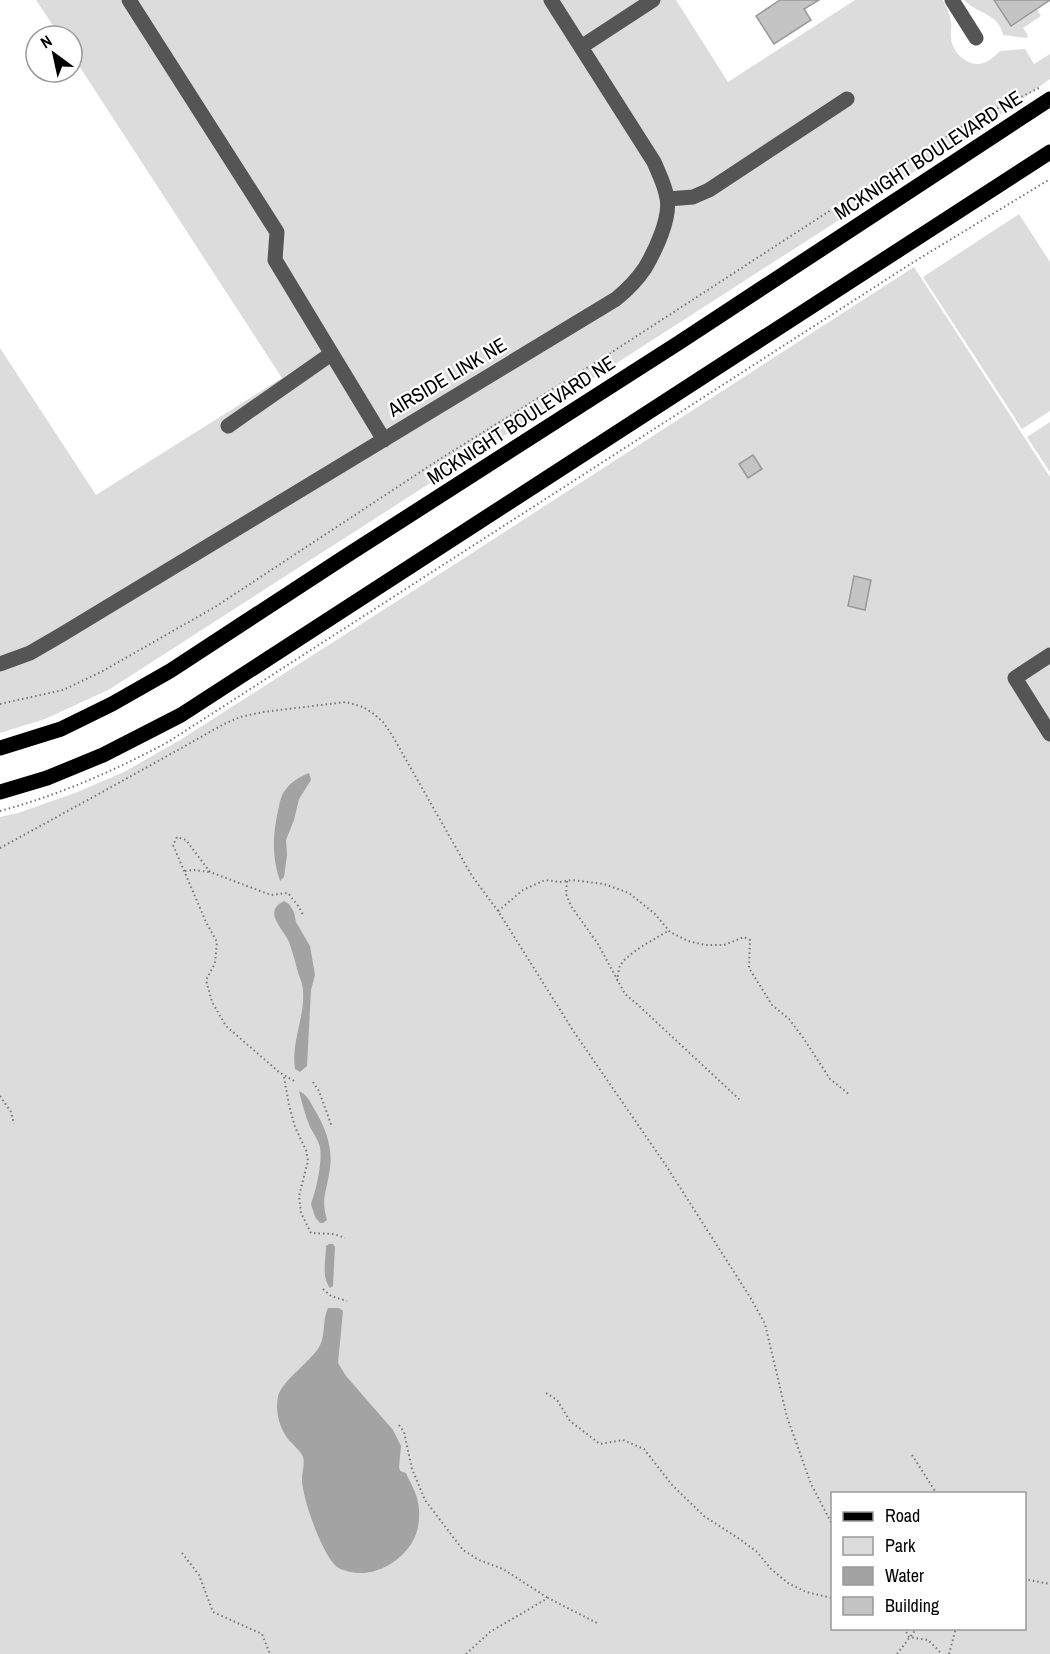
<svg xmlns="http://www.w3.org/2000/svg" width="1050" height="1654" font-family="'Archivo Narrow',sans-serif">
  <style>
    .green { fill: #dcdcdc; fill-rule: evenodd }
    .water { fill: #a3a3a3 }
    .building { fill: #c4c4c4; stroke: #999; stroke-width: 1.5 }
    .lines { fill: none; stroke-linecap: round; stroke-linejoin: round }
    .path { stroke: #777; stroke-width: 2; stroke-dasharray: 1.5 3; stroke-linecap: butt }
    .minor { stroke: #555; stroke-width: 15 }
    .major { stroke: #000; stroke-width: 15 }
    .labels { text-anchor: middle; stroke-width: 4.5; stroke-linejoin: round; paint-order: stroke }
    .street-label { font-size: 20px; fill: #000; stroke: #fff }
  </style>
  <rect width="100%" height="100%" fill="#fff"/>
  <path class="green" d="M36,0h640l52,82 127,-82h88c4,7 7,15 8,23 1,5 -1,10 0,15 1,11 9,21 20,25 12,4 21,-4 29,-12l25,-2 9,15 16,-10v25l-71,51 -869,559 -65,30 -45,14v-385l96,147 186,-117 -210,-323v-19h-12z
    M964,0h30l17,25 26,-16 4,7 -18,12 5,7 -1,3 -24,-3c-4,-22 -26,-21 -39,-35z
    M1019,214l31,48v149l-28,18 -99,-152z
    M914,267l136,210v1177h-1050v-837l18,-4 57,-20 49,-21 56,-32 272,-174zM832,1494h192v134h-192z
    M1050,422v50l-23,-35z"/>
  <path class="water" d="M309,773l2,7 -12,19 -5,21 -8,20 1,15 -3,22 -4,4c-9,-26 -7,-49 -1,-75 1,-5 3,-13 7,-17 6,-8 15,-13 23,-16z
    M284,901l5,3 5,8 2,10 14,24 5,29 -4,15 -4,76 -7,6 -5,-3c-4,-27 10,-52 8,-78 0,-7 -4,-15 -6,-22 -2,-9 -5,-18 -8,-27 -6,-14 -27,-30 -5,-41z
    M299,1091c9,4 12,13 17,21 11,19 18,40 13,62 -3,19 -8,26 -2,46l-4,3h-3l-5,-6 -4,-13c5,-13 13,-47 8,-60 -2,-6 -6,-11 -9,-17 -5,-12 -8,-24 -11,-36z
    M329,1244h4l2,3 -2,39 -3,2c-9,-12 -4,-28 -4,-42z
    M328,1308h11l4,3 -5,52 8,13 47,54 8,16 -2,21 1,4 6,2c2,6 6,11 8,17 6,12 7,31 2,44 -9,25 -40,44 -66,38 -6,-2 -12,-3 -16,-8 -13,-14 -32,-66 -32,-85 0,-7 3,-15 1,-22 -3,-7 -10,-12 -15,-18 -9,-12 -13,-28 -10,-43 4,-15 33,-35 41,-49 7,-11 3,-27 9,-39z"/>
  <path class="building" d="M780,0h39l-15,9 7,11 -37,24 -18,-28z
    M994,0h56l-39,26z
    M753,455l9,14 -14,9 -9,-14z
    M854,576l17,4 -6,30 -17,-4z"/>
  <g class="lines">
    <path class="path" d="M0,704l63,-14 38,-18 114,-65 225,-148 166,-103 282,-183 80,-50 71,-35
      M0,811c59,-16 114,-40 168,-69l744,-479 138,-84
      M0,848c75,-41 150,-82 224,-124l16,-7 23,-5 83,-10 17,5 11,7 9,8 9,13 80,141 26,35 76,121 91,132 85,133 15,27 22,93 24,67 21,40
      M185,871l9,-1 15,2
      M567,881l-1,13 5,12 27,38 27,50 12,10 103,96
      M498,911l25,-21 22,-10 15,2 12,-2 32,4 25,9 26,21 15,18 18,9 17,4h19l20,-8 6,3 -1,28 23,37 17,14 15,20 26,40 20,16
      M617,981c1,-4 1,-11 3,-15 6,-12 36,-28 48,-35
      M284,1077l5,28 6,22 11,23 2,11 -9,35 2,17 10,20 23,1 11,4
      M294,1081l-15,-9 -53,-46 -14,-24 -6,-22 9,-17 2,-21 -11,-20 -33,-77 4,-8 9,3 24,32 61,23 17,-2 11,14 4,8
      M313,1082l6,9 13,36
      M0,1096l11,16 3,12
      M323,1289l8,7 16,5
      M546,1393l11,7 13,21 30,23 23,-4 21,9 28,36 32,31 37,24 16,12 14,17 17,14 18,9 26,6
      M399,1425l5,7 8,37 13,31 38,50 16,10 24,9 45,29
      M912,1455l25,39
      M182,1553l17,22 14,37 49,22 8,20
      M1024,1579l26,5
      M904,1628l5,9 19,3 14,14
      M466,1654l24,-22 58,-34 51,26
      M897,1654l20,-26
      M949,1654l7,-26"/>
    <path class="minor" d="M129,0l148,232 -2,28 109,180
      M952,0l24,38
      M581,47l72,-47
      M668,199l25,-2 16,-7 138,-91
      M228,426l103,-72
      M1050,655l-35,23 35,56
      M0,664l30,-11 31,-18 555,-336c11,-9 21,-19 29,-31 10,-17 26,-50 22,-70 -2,-13 -8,-24 -13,-36l-103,-162"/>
    <path class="major" d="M0,748l61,-19 51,-25 58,-33 176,-115 334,-214 370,-243
      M0,792l47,-14 56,-23 78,-40 869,-563"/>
  </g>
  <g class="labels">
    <g class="street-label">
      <text transform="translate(928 155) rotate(-33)" y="7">MCKNIGHT BOULEVARD NE</text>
      <text transform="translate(447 377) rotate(-31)" y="7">AIRSIDE LINK NE</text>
      <text transform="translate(521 420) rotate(-33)" y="7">MCKNIGHT BOULEVARD NE</text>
    </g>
  </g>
  <rect x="831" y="1492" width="195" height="138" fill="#ffffff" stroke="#999999" stroke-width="1.5"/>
  <rect x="843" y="1512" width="30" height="9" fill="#000000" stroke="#999999" stroke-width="1.5"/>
  <text x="885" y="1522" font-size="18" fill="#000000">Road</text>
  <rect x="843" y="1537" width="30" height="18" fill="#dcdcdc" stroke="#999999" stroke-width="1.5"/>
  <text x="885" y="1552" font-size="18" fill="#000000">Park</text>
  <rect x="843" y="1567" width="30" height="18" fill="#a3a3a3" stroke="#999999" stroke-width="1.5"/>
  <text x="885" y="1582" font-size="18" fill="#000000">Water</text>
  <rect x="843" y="1597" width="30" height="18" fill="#c4c4c4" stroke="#999999" stroke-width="1.5"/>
  <text x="885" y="1612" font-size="18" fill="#000000">Building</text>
  <g transform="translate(54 54) rotate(327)"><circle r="28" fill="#ffffff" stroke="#999999" stroke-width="1.5"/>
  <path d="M0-4.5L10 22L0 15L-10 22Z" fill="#000000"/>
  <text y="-9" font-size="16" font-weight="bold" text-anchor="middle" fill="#000000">N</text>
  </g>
</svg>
